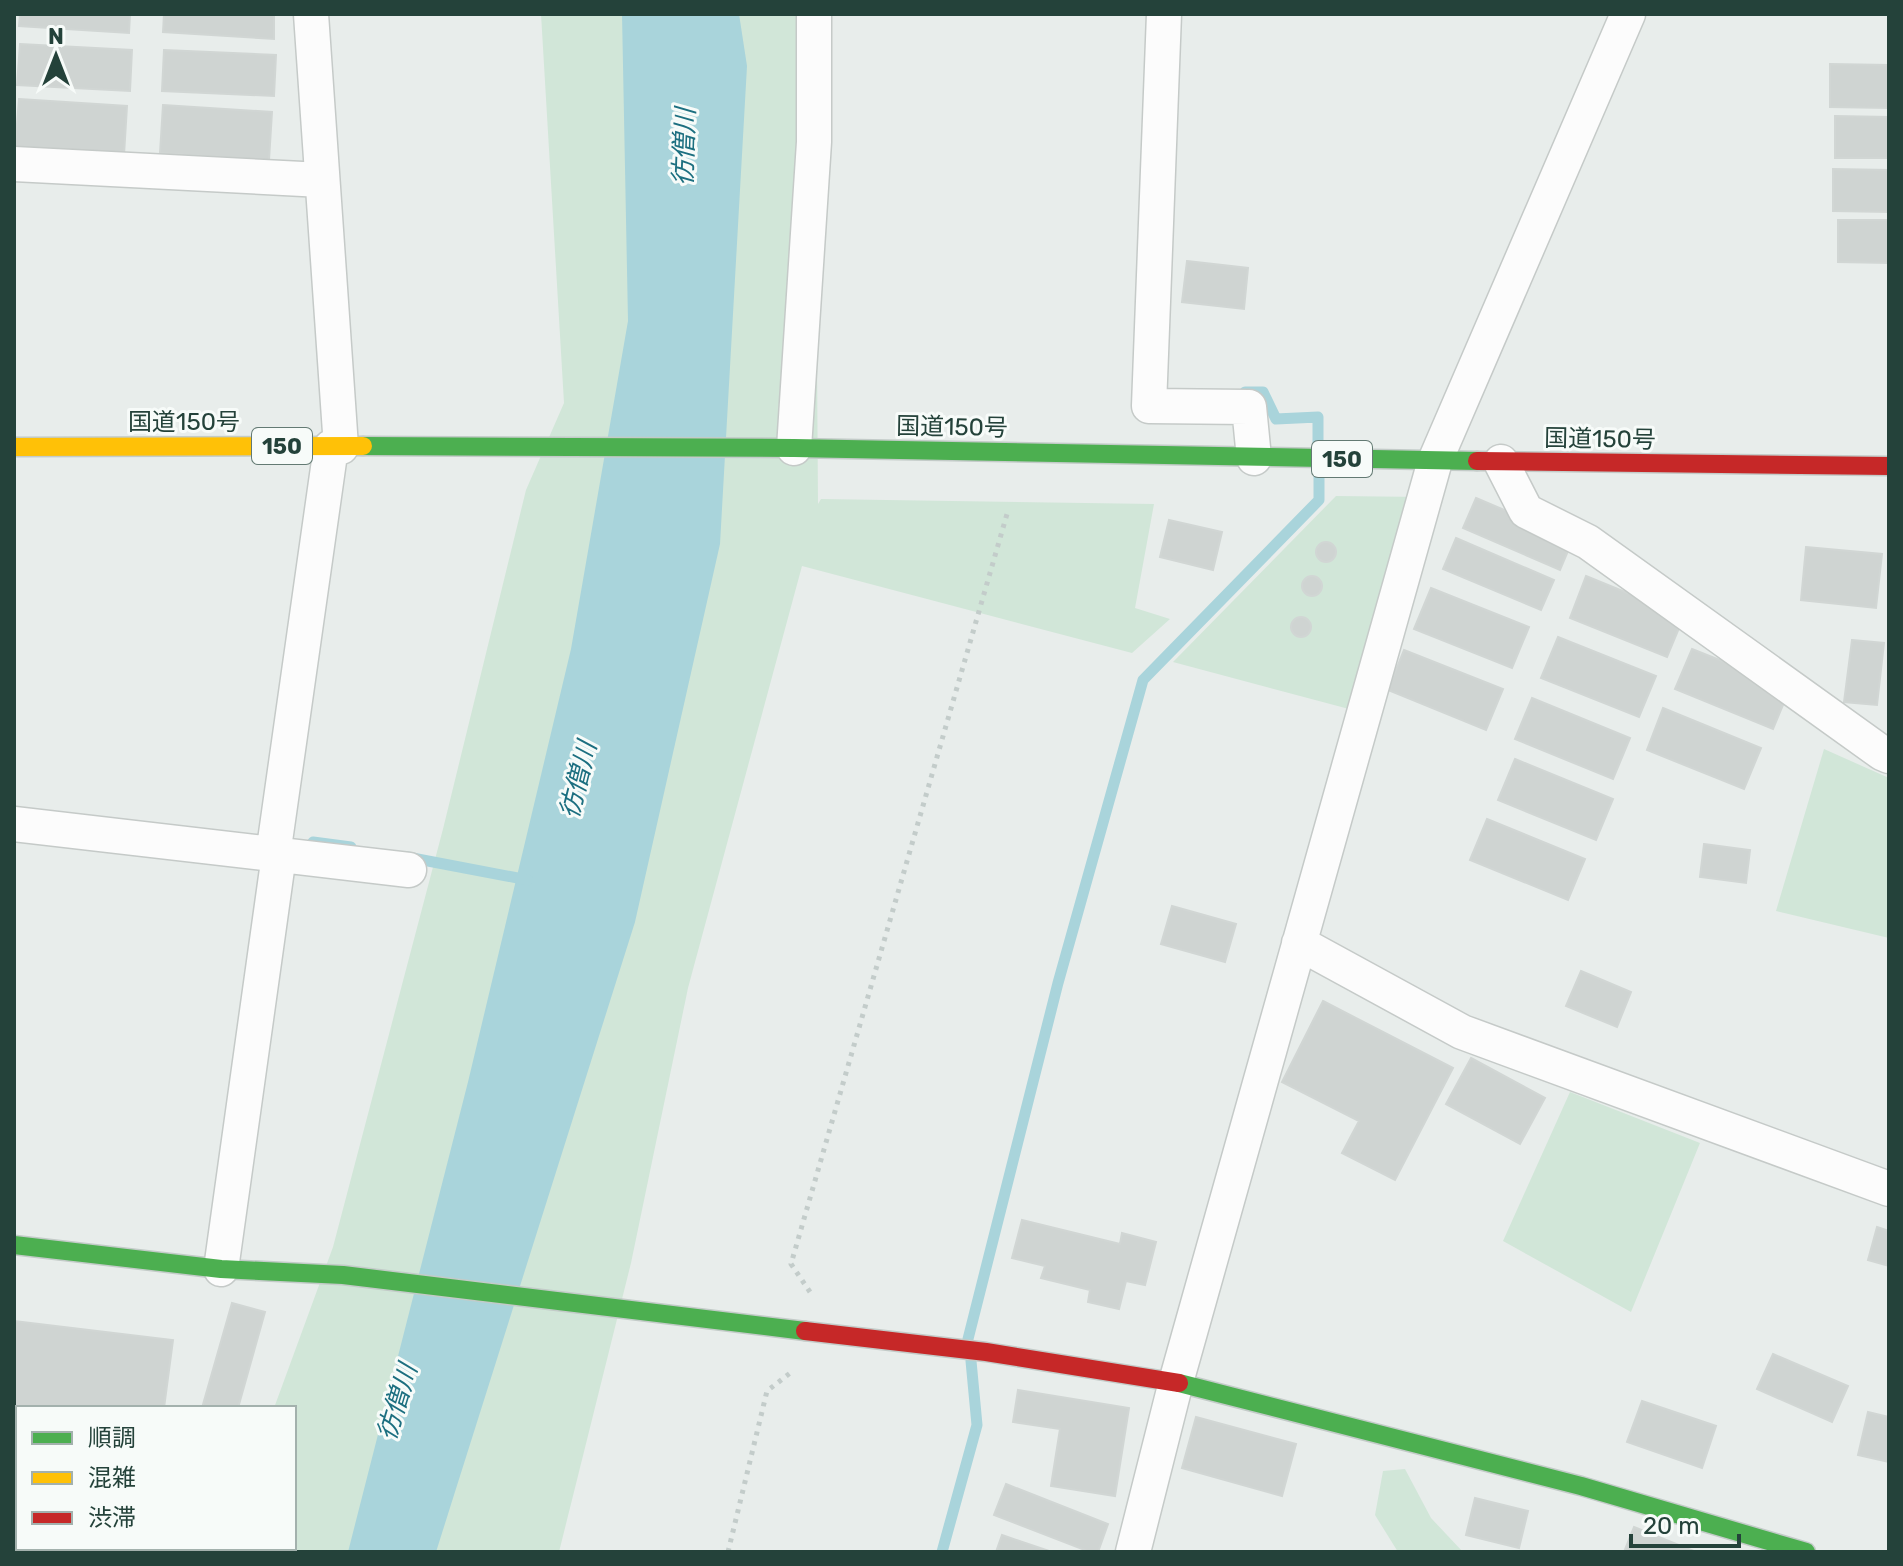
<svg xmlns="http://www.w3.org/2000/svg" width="1903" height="1566" font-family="Rubik,'Noto Sans JP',sans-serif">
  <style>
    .green { fill: #d1e6d8 }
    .water { fill: #a9d4db }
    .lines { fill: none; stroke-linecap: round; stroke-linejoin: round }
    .stream { stroke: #a9d4db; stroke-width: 11 }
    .building { fill: #cfd4d2; stroke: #d1d6d4; stroke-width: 2 }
    .street-casing { stroke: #c5cac8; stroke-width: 37 }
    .fast-casing { stroke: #c3cbc8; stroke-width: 21 }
    .slow-casing { stroke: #c3cbc8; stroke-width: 21 }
    .jam-casing { stroke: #c3cbc8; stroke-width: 21 }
    .path { stroke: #c3ccca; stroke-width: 5; stroke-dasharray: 4 6; stroke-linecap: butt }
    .street { stroke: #fcfcfc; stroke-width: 34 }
    .fast { stroke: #4caf50; stroke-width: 18 }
    .slow { stroke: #ffc107; stroke-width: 18 }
    .jam { stroke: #c62828; stroke-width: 18 }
    .labels { text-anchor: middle; stroke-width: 6; stroke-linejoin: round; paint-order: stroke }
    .shield { fill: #f7fbf9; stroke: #637a73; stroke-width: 2 }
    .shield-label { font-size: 22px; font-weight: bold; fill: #24423a }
    .street-label { font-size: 24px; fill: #24423a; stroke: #f7fbf9 }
    .water-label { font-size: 26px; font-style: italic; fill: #1c6f80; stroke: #f7fbf9 }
  </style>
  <rect width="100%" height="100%" fill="#e8edeb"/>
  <path class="green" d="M541,14h267l7,46 3,444 3,-5 333,5 -19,104 35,11 -38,34 -330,-87 -114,422 -57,275 -72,289h-335l2,-4h68v-140h-20l59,-161 110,-418 83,-339 38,-87z
    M1336,496l89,1 -61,216 -191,-51z
    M1824,749l65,29v160l-113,-27z
    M1570,1092l130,51 -69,169 -128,-71z
    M1405,1469l26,49 32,34h-65l-23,-37 8,-44z"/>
  <path class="water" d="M622,14h117l8,52 -27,478 -85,378 -199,630h-88l120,-470 103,-433 57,-328z"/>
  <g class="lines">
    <path class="stream" d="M1245,392h18l13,27 42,-2v33
      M313,842l38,5
      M407,857l121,23
      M968,1339l90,-356 85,-303 176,-180v-33
      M942,1552l35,-127 -6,-64"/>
  </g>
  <path class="building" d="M20,14h110l-1,19 -110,-7z
    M164,14h110v25l-111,-7z
    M20,44l112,6 -2,41 -113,-6z
    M164,50l112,5 -2,41 -112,-5z
    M1830,64l59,1v43l-59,-1z
    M19,99l108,7 -3,49 -109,-7z
    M163,105l109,7 -3,48 -109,-7z
    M1835,116l54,1v41h-54z
    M1833,169l56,1v42l-56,-1z
    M1838,220h51v43l-51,-1z
    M1187,261l61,7 -4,41 -62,-7z
    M1476,498l97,41 -13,31 -97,-42z
    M1169,520l53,12 -9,38 -53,-13z
    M1456,538l98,42 -13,30 -98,-41z
    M1316 552a10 10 0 1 1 20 0a10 10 0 1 1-20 0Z
    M1806,547l76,7 -6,54 -75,-8z
    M1302 586a10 10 0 1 1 20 0a10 10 0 1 1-20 0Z
    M1586,576l98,40 -17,41 -97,-39z
    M1431,588l98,39 -17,41 -98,-39z
    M1291 627a10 10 0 1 1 20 0a10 10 0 1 1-20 0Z
    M1558,637l98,39 -17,41 -98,-39z
    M1852,640l32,3 -7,62 -33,-3z
    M1692,649l98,39 -17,41 -98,-40z
    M1404,650l99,39 -17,41 -98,-40z
    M1532,698l98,40 -17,41 -98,-40z
    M1663,708l98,40 -17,41 -97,-39z
    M1515,759l98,40 -17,41 -98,-40z
    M1487,819l98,40 -17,41 -98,-40z
    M1704,844l46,6 -4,33 -46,-6z
    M1172,906l64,18 -11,38 -64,-18z
    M1581,971l50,21 -14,35 -51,-21z
    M1323,1001l130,67 -58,112 -53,-27 17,-32 -77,-39z
    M1471,1058l74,40 -25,46 -74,-40z
    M1022,1220l98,24 2,-11 34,9 -11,43 -19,-4 -7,28 -31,-7 2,-12 -49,-12 4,-12 -33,-8z
    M1877,1227l12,4v35l-21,-6z
    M232,1303l33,9 -27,96h-36z
    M14,1321l159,19 -9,68h-146v140h129v4h-133z
    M1773,1354l75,32 -16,36 -75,-33z
    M1018,1390l111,18 -14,88 -64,-10 9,-57 -47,-7z
    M1642,1401l74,25 -14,42 -75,-26z
    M1868,1412l21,5v45l-31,-7z
    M1196,1417l100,27 -14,52 -100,-28z
    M1006,1484l102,40 -10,28h-8l-96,-37z
    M1475,1498l53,13 -9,37 -53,-13z
    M1634,1527l62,25h-72z
    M1002,1535l50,17h-56z"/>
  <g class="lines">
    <defs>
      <path id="street" d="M311,14l30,433
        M1164,14l-15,392 100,1 5,51
        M14,164l308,16
        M794,448l20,-306v-128
        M1501,462l25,49 62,31 294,211 7,3
        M14,824l395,46
        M273,855l58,-408
        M1299,943l163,89 427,157
        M221,1269l58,-414
        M1133,1552l43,-170 259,-921 193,-447"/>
      <path id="fast" d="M363,446l431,2 683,13
        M14,1245l207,24 122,6 462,56
        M1179,1383l402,103 225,66"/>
      <path id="slow" d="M14,447l349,-1"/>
      <path id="jam" d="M1477,461l412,5
        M805,1331l181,21 193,31"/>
    </defs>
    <use href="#street" class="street-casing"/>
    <use href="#fast" class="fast-casing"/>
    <use href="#slow" class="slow-casing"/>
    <use href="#jam" class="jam-casing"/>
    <path class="path" d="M810,1292l-19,-28 216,-750
      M728,1552l39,-161 27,-21"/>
    <use href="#street" class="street"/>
    <use href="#fast" class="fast"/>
    <use href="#slow" class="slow"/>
    <use href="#jam" class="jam"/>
  </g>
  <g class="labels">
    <g class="shield">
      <rect x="252" y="428" width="60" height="36" rx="6"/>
      <rect x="1312" y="441" width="60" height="36" rx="6"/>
    </g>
    <g class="shield-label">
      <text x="282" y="454">150</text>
      <text x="1342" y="467">150</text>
    </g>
    <g class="street-label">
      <text x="184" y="430">国道150号</text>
      <text transform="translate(952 427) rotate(1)" y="8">国道150号</text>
      <text transform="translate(1600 439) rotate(1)" y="8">国道150号</text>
    </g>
    <g class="water-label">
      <text transform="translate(684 147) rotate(-88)" y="9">彷僧川</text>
      <text transform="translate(578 780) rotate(-76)" y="9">彷僧川</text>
      <text transform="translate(397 1402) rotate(-73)" y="9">彷僧川</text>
    </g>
  </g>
  <rect width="1903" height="1566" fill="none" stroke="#24423a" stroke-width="32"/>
  <rect x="16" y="1406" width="280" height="144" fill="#f7fbf9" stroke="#a3b1ad" stroke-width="2"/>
  <rect x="32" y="1432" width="40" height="12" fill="#4caf50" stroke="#a3b1ad" stroke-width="2"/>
  <text x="88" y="1446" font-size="24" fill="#24423a">順調</text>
  <rect x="32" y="1472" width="40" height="12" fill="#ffc107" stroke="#a3b1ad" stroke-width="2"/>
  <text x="88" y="1486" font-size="24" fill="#24423a">混雑</text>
  <rect x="32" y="1512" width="40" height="12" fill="#c62828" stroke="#a3b1ad" stroke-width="2"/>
  <text x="88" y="1526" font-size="24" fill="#24423a">渋滞</text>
  <g transform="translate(56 56)" stroke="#f7fbf9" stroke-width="6" paint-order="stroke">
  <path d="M0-6L14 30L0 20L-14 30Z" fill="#24423a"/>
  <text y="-12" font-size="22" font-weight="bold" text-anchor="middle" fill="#24423a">N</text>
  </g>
  <path d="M1631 1534v12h108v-12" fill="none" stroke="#24423a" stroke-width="4"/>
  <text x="1643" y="1534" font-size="24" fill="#24423a" stroke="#f7fbf9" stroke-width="6" paint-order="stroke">20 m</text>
</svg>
